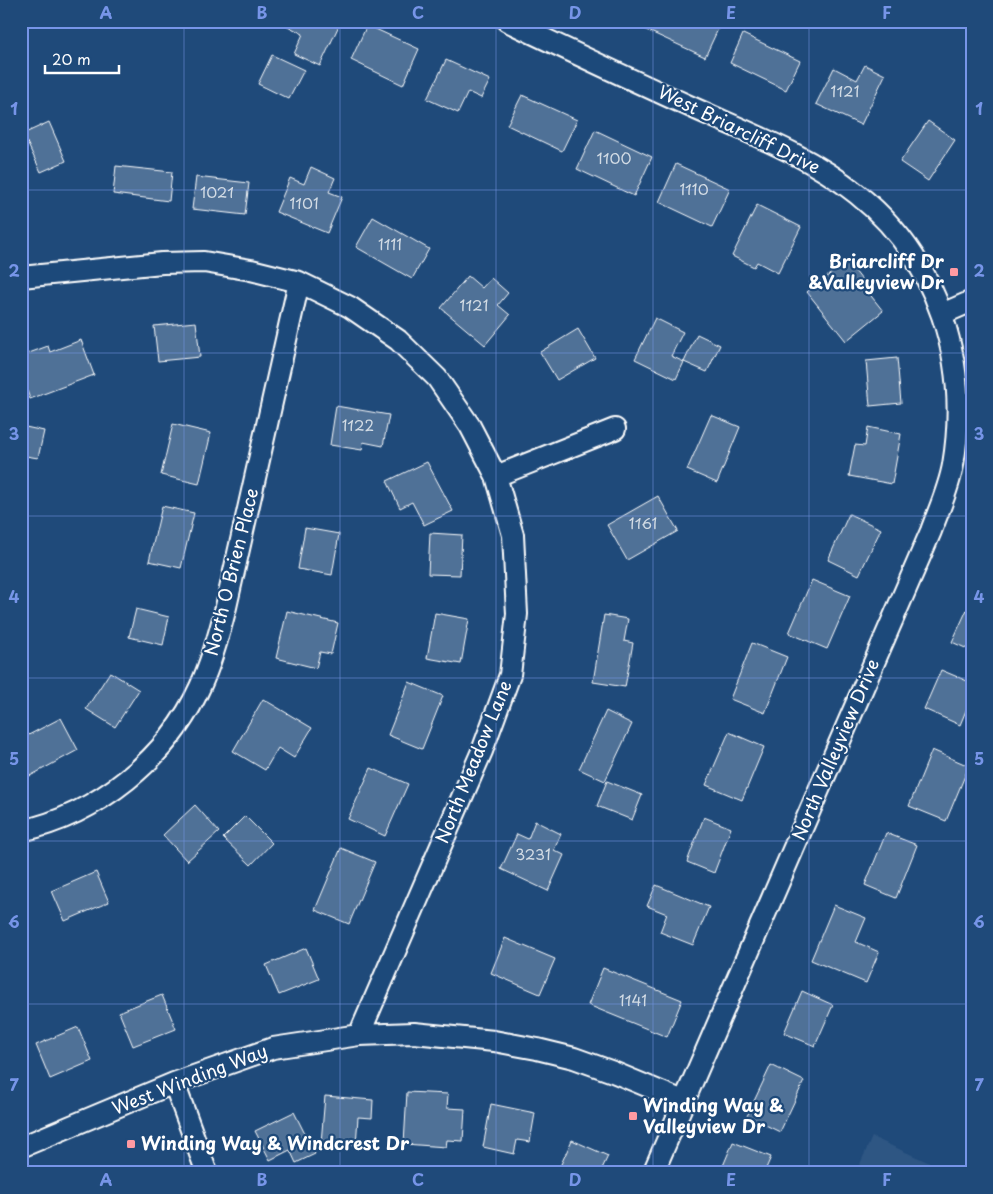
<svg xmlns="http://www.w3.org/2000/svg" width="993" height="1194" font-family="'Playpen Sans',sans-serif">
  <style>
    .built { fill: #2e5683 }
    .building { fill: #507197; stroke: #fff }
    .lines { fill: none; stroke-linecap: round; stroke-linejoin: round }
    .street-casing { stroke: #fff; stroke-width: 24 }
    .street { stroke: #1f4a7a; stroke-width: 20 }
    .grid { fill: none; stroke: #7795e8; stroke-width: 1; stroke-opacity: 0.55 }
    .poi-dot { fill: #ff9aa2; stroke: #1f4a7a; stroke-width: 2 }
    .labels { text-anchor: middle; stroke-width: 4.5; stroke-linejoin: round; paint-order: stroke }
    .number-label { font-size: 15px; fill: #d3dce5 }
    .street-label { font-size: 18px; fill: #fff; stroke: #1f4a7a }
    .poi-label { font-size: 18px; font-weight: bold; fill: #fff; stroke: #1f4a7a; text-anchor: start }
    .neatline { fill: none; stroke: #7795e8; stroke-width: 2 }
    .grid-label { font-size: 16px; text-anchor: middle; font-weight: bold; fill: #7795e8 }
  </style>
  <rect width="100%" height="100%" fill="#1f4a7a"/>
  <filter id="ink" filterUnits="userSpaceOnUse"><feTurbulence type="fractalNoise" baseFrequency=".02" numOctaves="2"/><feDisplacementMap in="SourceGraphic" scale="10" xChannelSelector="R" yChannelSelector="G"/><feConvolveMatrix kernelMatrix="1 2 1 2 8 2 1 2 1" color-interpolation-filters="sRGB"/></filter>
  <g filter="url(#ink)">
    <path class="built" d="M872,1137l80,36h-96z"/>
    <path class="building" d="M278,21h63l-21,45 -26,-12 9,-20z
      M648,21h59l12,6 -14,30 -61,-28z
      M367,25l52,24 -16,36 -52,-25z
      M743,34l57,27 -14,29 -56,-27z
      M272,55l32,15 -15,29 -31,-15z
      M446,60l44,20 -9,18 -13,-6 -10,21 -31,-14z
      M865,65l20,10 -24,50 -45,-21 18,-36 23,12z
      M522,95l55,25 -15,31 -55,-26z
      M928,121l27,19 -27,41 -28,-19z
      M49,122l17,39 -25,11 -18,-38z
      M595,130l57,27 -18,39 -57,-27z
      M676,164l54,25 -18,38 -53,-25z
      M116,166l56,6 -3,29 -56,-7z
      M311,167l24,11 -6,14 13,5 -15,36 -51,-21 14,-34 14,6z
      M196,177l53,6 -4,32 -53,-6z
      M757,205l44,22 -23,46 -21,-11 -3,5 -22,-11z
      M373,217l56,32 -17,30 -56,-32z
      M847,261l19,24 -2,2 19,24 -37,30 -39,-49z
      M468,276l14,12 9,-10 17,15 -10,12 12,10 -25,30 -44,-37z
      M655,318l28,14 -12,24 13,6 -8,17 -41,-20z
      M196,322l4,35 -42,4 -4,-35z
      M578,329l17,29 -38,22 -17,-28z
      M697,334l23,11 -13,27 -23,-10z
      M81,340l13,35 -64,24 -9,-25v-18l27,-10 2,6z
      M897,358l4,45 -31,3 -4,-45z
      M336,406l53,9 -6,31 -20,-4 -1,8 -32,-5z
      M711,415l29,12 -23,56 -30,-13z
      M173,424l38,9 -12,51 -38,-9z
      M21,426l23,5 -6,27 -12,-2 -5,24z
      M868,427l33,7 -9,50 -43,-8 6,-31 10,1z
      M427,462l26,49 -29,14 -12,-23 -12,6 -13,-27z
      M658,496l20,35 -51,29 -20,-35z
      M162,506l32,7 -13,55 -32,-7z
      M849,514l32,15 -22,46 -31,-15z
      M305,528l34,6 -7,41 -34,-6z
      M430,533l32,2 -2,40 -32,-1z
      M812,580l38,16 -23,53 -38,-16z
      M970,603l2,1v47l-20,-9z
      M136,609l33,8 -6,28 -34,-8z
      M287,611l51,12 -7,31 -11,-2 -4,16 -40,-10z
      M435,613l34,6 -8,45 -34,-6z
      M604,615l24,4 -4,22 9,2 -8,44 -32,-5z
      M752,643l35,14 -22,56 -35,-14z
      M941,670l31,13v13l-12,29 -36,-16z
      M110,672l29,18 -24,37 -29,-18z
      M409,682l34,14 -21,53 -34,-14z
      M263,699l49,29 -18,30 -16,-10 -13,22 -32,-19z
      M606,711l26,13 -27,57 -26,-12z
      M61,718l17,32 -48,26 -9,-16v-21z
      M729,732l35,15 -22,53 -36,-15z
      M932,750l37,16 -23,55 -37,-15z
      M371,768l37,16 -23,52 -37,-17z
      M607,781l35,14 -10,25 -35,-14z
      M195,805l24,27 -32,29 -24,-26z
      M245,816l27,27 -21,22 -28,-27z
      M704,817l27,11 -17,45 -27,-11z
      M535,821l26,13 -7,16 10,5 -16,36 -47,-22 16,-35 11,5z
      M886,833l31,12 -21,53 -31,-13z
      M341,848l34,14 -26,62 -34,-14z
      M96,872l13,30 -44,19 -13,-30z
      M656,885l53,22 -16,38 -33,-13 7,-18 -20,-8z
      M834,905l32,13 -10,24 23,10 -13,31 -55,-23z
      M505,938l50,21 -15,35 -49,-21z
      M306,948l13,31 -40,16 -13,-30z
      M603,968l79,32 -15,37 -79,-32z
      M802,991l31,14 -18,41 -31,-13z
      M162,995l14,34 -43,17 -14,-34z
      M78,1027l14,34 -42,18 -14,-34z
      M771,1065l33,16 -24,51 -33,-16z
      M407,1092l41,2 -1,14 18,1 -2,32 -16,-1 -1,7 -42,-3z
      M325,1096l48,4 -1,18 -14,-1 -2,28 -35,-2z
      M491,1104l44,9 -5,29 -13,-2 -3,14 -31,-7z
      M294,1112l21,42 -19,9 -6,-13 -20,10 -15,-29z
      M572,1140l36,16 -8,17h-43z
      M733,1142l38,15 -7,16h-44z"/>
    <g class="lines">
      <defs>
        <path id="street" d="M507,21c63,30 127,60 191,89 54,24 112,46 159,84 82,65 113,170 96,271 -4,23 -14,44 -22,66l-278,642
          M21,277l141,-14 42,-1 47,8 48,12 51,25 48,33 39,38 33,48 26,50 17,59 4,79 -7,61 -28,76 -123,284
          M942,314l30,-13
          M496,476l119,-47
          M21,831c76,-16 147,-73 179,-144 12,-26 19,-52 26,-80l73,-325
          M174,1083l33,90
          M21,1147l153,-64 99,-35 86,-13 55,-2 80,8 43,8 37,9 39,14 70,29"/>
      </defs>
      <use href="#street" class="street-casing"/>
      <use href="#street" class="street"/>
    </g>
  </g>
  <path class="grid" d="M184,21v1152M340,21v1152M496,21v1152M653,21v1152M809,21v1152M21,190h951M21,353h951M21,516h951M21,678h951M21,841h951M21,1004h951"/>
  <g class="poi-dot">
    <rect x="949" y="267" width="10" height="10" rx="2.5"/>
    <rect x="628" y="1111" width="10" height="10" rx="2.5"/>
    <rect x="126" y="1139" width="10" height="10" rx="2.5"/>
  </g>
  <g class="labels">
    <g class="number-label">
      <text x="845" y="97">1121</text>
      <text x="614" y="164">1100</text>
      <text x="694" y="195">1110</text>
      <text x="217" y="198">1021</text>
      <text x="304" y="209">1101</text>
      <text x="390" y="250">1111</text>
      <text x="474" y="311">1121</text>
      <text x="358" y="431">1122</text>
      <text x="643" y="529">1161</text>
      <text x="533" y="860">3231</text>
      <text x="633" y="1006">1141</text>
    </g>
    <g class="street-label">
      <text transform="translate(739 130) rotate(26)" y="6">West Briarcliff Drive</text>
      <text transform="translate(232 572) rotate(-76)" y="6">North O Brien Place</text>
      <text transform="translate(836 750) rotate(-67)" y="6">North Valleyview Drive</text>
      <text transform="translate(474 762) rotate(-68)" y="6">North Meadow Lane</text>
      <text transform="translate(190 1080) rotate(-21)" y="6">West Winding Way</text>
    </g>
    <g class="poi-label">
      <text x="944" y="268" text-anchor="end">Briarcliff Dr<tspan x="944" dy="21">&amp;Valleyview Dr</tspan></text>
      <text x="643" y="1112">Winding Way &amp;<tspan x="643" dy="21">Valleyview Dr</tspan></text>
      <text x="141" y="1150">Winding Way &amp; Windcrest Dr</text>
    </g>
  </g>
  <rect width="993" height="1194" fill="none" stroke="#1f4a7a" stroke-width="55"/>
  <path d="M45 65v8h74v-8" fill="none" stroke="#ffffff" stroke-width="2.5"/>
  <text x="52" y="65" font-size="15" fill="#ffffff" stroke="#1f4a7a" stroke-width="4" paint-order="stroke">20 m</text>
  <rect x="28" y="28" width="938" height="1138" class="neatline"/>
  <g class="grid-label">
    <text x="106" y="19">A</text>
    <text x="262" y="19">B</text>
    <text x="418" y="19">C</text>
    <text x="575" y="19">D</text>
    <text x="731" y="19">E</text>
    <text x="887" y="19">F</text>
    <text x="14" y="115">1</text>
    <text x="979" y="115">1</text>
    <text x="14" y="277">2</text>
    <text x="979" y="277">2</text>
    <text x="14" y="440">3</text>
    <text x="979" y="440">3</text>
    <text x="14" y="603">4</text>
    <text x="979" y="603">4</text>
    <text x="14" y="765">5</text>
    <text x="979" y="765">5</text>
    <text x="14" y="928">6</text>
    <text x="979" y="928">6</text>
    <text x="14" y="1091">7</text>
    <text x="979" y="1091">7</text>
    <text x="106" y="1186">A</text>
    <text x="262" y="1186">B</text>
    <text x="418" y="1186">C</text>
    <text x="575" y="1186">D</text>
    <text x="731" y="1186">E</text>
    <text x="887" y="1186">F</text>
  </g>
</svg>
